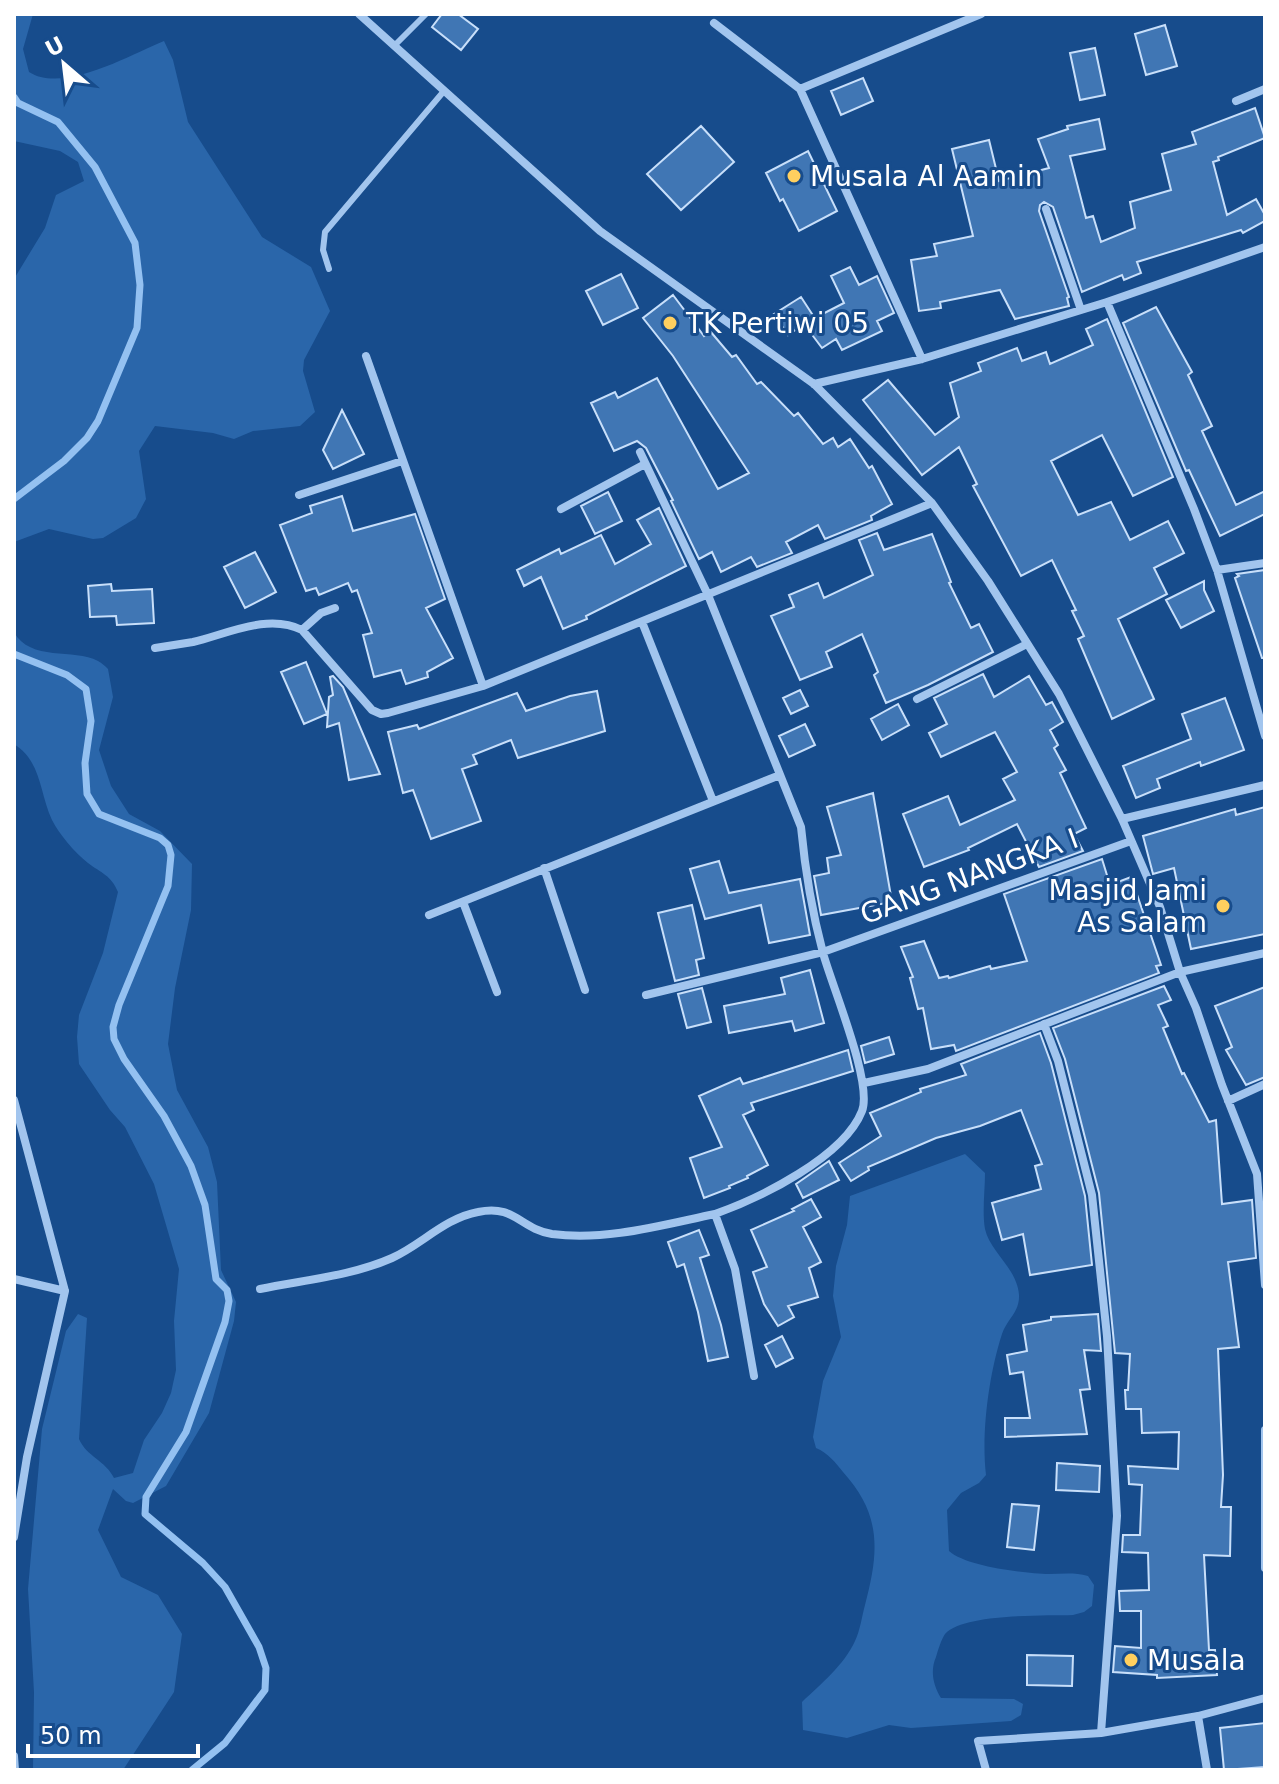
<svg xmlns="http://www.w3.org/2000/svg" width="1279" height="1784" font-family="'DejaVu Sans',sans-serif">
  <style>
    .green { fill: #2a66aa }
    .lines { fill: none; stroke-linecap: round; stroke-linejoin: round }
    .stream { stroke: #94c1f1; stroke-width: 7 }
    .building { fill: #4076b4; stroke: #c8dffa; stroke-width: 2 }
    .service { stroke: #a2c5ee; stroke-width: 6 }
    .minor { stroke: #a2c5ee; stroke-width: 8 }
    .poi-dot { fill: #ffcf5f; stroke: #174c8c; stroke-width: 3 }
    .labels { text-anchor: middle; stroke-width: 6; stroke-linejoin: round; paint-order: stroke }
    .poi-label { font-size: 28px; fill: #fff; stroke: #174c8c; text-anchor: start }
    .street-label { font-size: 28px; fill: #fff; stroke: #174c8c }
  </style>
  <rect width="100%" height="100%" fill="#174c8c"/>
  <path class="green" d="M14,14h19l-10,35 6,23c34,22 101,-17 135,-31l9,19 15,62 74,115 49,30 19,44 -26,49 -1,11 12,41 -15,14 -47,5 -19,8 -21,-6 -58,-7 -16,25 7,48 -10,19 -33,20 -10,1 -44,-10 -35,13v-263l31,-51 11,-33 28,-14 -6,-19 -18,-11 -46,-10z
    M14,632c16,30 60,16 84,29 4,2 7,5 10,8l5,28 -14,53 12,36 18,28 31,17 32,33 -1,46 -16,78 -7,56 9,46 31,57 9,35 4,88 15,32 -2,19 -25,92 -43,73 -33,17 -7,-2 -13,-12 -15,41 23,47 37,18 24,39 -8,58 -51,78h-90l1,-78 -6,-103 14,-160 24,-98 12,-17 9,4 -8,121c7,17 27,22 35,39l19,-5 11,-33 18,-27 9,-20 5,-23 -2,-49 5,-52 -25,-85 -29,-57 -15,-17 -31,-46 -2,-27 2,-22 24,-62 15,-61c-7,-17 -17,-19 -30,-29 -13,-10 -29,-29 -36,-43 -13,-28 -10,-58 -38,-76z
    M965,1154l20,19c0,18 -3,39 0,56 5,23 32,39 34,66 1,17 -12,24 -17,39 -13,40 -21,99 -16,141l-7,8 -18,10 -14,17 2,41c18,16 75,22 100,23 13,0 25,-2 39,2l6,9 -2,21 -8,6 -11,3c-28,1 -109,-2 -128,19 -4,6 -7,16 -9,23 -6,14 -3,28 5,41l73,1 9,5 -2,11 -10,6 -100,7 -22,-3 -42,13 -44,-8 -1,-28c19,-18 42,-37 53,-61 5,-10 7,-25 10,-36 14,-53 17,-90 -22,-133 -8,-10 -15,-19 -27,-24l-3,-11 10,-56 18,-44 -8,-41 3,-30 11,-41 3,-29z"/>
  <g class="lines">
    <path class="stream" d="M14,97l4,6 40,19 37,45 40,76 5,42 -3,43 -39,93 -11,17 -23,23 -50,38
      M14,654l53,21 19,14 5,32 -6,42 2,31 12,20 61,24 8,7 3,10 -3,31 -49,119 -6,22 1,12 10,20 40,57 27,50 14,39 11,74 11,11 2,11 -4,21 -39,110 -40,65 -1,17 58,49 22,24 34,60 7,21 -1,22 -40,53 -33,27"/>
  </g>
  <path class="building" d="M442,14h16l20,15 -17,21 -29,-23z
    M1165,25l12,41 -31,9 -11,-41z
    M1095,48l10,47 -25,5 -10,-47z
    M863,78l10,23 -32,14 -10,-24z
    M1255,108l10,30 -47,19 1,3 -6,2 14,53 29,-16 9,16v6l-22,12 -2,-3 -104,32 4,11 -17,7 -2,-5 -40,17 -29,-85 -9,-5 -4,3 -1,6 30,86 -2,1 2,8 -54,13 -15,-29 -60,12 1,6 -22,3 -8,-51 26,-4 -3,-12 39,-8 -21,-87 37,-9 10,41 50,-13 -11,-29 30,-10 -1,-3 32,-7 6,30 -35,7 16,62 7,-2 8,26 34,-14 -5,-26 41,-12 -9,-36 34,-10 -4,-12z
    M701,126l33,36 -53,48 -34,-36z
    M808,151l29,60 -38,20 -16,-32 -3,2 -14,-28z
    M850,267l9,18 18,-9 17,37 -17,8 5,10 -40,19 -6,-11 -14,9 -18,-24 -16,11 -14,-21 27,-17 13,20 -7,5 37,-19 -13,-27z
    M621,274l17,34 -35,17 -17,-34z
    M673,295l31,41 6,-5 22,26 4,-2 21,29 4,-2 33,34 4,-3 25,31 10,-6 5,9 12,-8 19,29 3,-2 20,38 -21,12 1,4 -47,19 -7,-14 -32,17 6,11 -35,14 -6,-10 -30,15 -9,-20 -13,7 -28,-58 2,-1 -27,-52 -9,-7 -23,10 -23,-48 24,-11 3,6 39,-20 61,111 31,-16 -76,-117 -30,-38z
    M1156,307l36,65 -4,3 24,51 -10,5 34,74 29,-14v23l-45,22 -31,-66 -3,1 -63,-148z
    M1107,319l66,158 -40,19 -31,-61 -51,26 27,54 33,-13 19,38 38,-19 16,32 -30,15 13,26 -49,25 36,80 -42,20 -34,-80 6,-3 -12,-25 4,-1 -24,-50 -31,16 -48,-90 4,-2 -18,-37 -37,28 -59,-75 25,-20 47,55 24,-18 -9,-34 31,-12 -3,-8 39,-15 5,13 24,-9 4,12 43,-19 -7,-16z
    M342,410l22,44 -31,15 -10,-19z
    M608,492l14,29 -27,13 -14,-28z
    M342,496l11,35 62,-17 30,85 -19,9 27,50 -26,14 1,5 -22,7 -5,-14 -27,7 -11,-42 9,-2 -15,-43 -5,2 -4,-9 -29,12 -3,-7 -10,3 -26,-66 32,-12 -2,-7z
    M659,508l27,58 -100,50 1,3 -24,10 -22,-52 -17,9 -7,-16 42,-21 2,5 40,-19 14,29 36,-20 -14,-24z
    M877,533l7,17 48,-16 19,48 -2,1 22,45 8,-4 14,28 -65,33 -42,18 -12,-28 4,-3 -16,-38 -36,18 6,15 -32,13 -29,-64 23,-9 -5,-12 29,-12 6,15 49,-23 -14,-35z
    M255,552l21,40 -31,16 -21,-41z
    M1265,570v88h-3l-27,-80 4,-2 -2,-2z
    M1204,581v9l10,21 -33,17 -15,-28z
    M111,584l1,7 40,-2 2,34 -37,2 -1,-9 -26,1 -2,-31z
    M306,662l21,52 -23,10 -23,-52z
    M983,674l11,23 35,-21 17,29 6,-3 11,20 -13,8 8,15 -4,3 12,22 -6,3 26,55 -12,6 9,17 -44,16 -22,-43 -49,24 1,2 -45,17 -21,-53 45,-18 12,29 55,-25 -12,-21 14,-7 -22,-40 -54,25 -12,-24 18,-9 -13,-26z
    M333,676l10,11 37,87 -31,6 -10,-57 -12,4 2,-30 4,-2 -3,-18z
    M800,690l8,16 -17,8 -8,-16z
    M597,691l8,40 -87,27 -7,-18 -38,15 4,9 -15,5 19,52 -50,18 -18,-49 -10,3 -15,-61 29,-7 2,4 98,-36 9,18 44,-15z
    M1225,698l19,52 -43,16 -1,-4 -43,17 3,9 -24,10 -13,-32 68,-27 -9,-25z
    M898,704l11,21 -27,15 -11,-21z
    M805,724l10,21 -26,12 -10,-21z
    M873,793l19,109 -71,13 -7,-39 15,-3 -2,-15 14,-3 -14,-48z
    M1265,807v127l-74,15 -17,-81 -21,6 -10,-38 92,-27 1,6z
    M1102,859l8,26 21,-8 30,88 -5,1 3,7 -203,78 -2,-6 -23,4 -8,-41 -5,1 -8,-31 3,-1 -12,-30 23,-6 15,37 9,-2 1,2 41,-12 1,3 36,-8 -23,-67z
    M719,861l10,32 71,-14 10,56 -41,8 -8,-38 -56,14 -15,-50z
    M692,905l12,53 -8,2 3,15 -24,6 -17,-68z
    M810,970l14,53 -29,8 -3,-10 -63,12 -5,-27 61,-12 -4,-16z
    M1164,986l7,14 -13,5 10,21 -5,2 19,46 2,-1 25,49 7,-2 6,84 30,-4 4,58 -28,4 11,85 -21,2 5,126 -2,32h10l-1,49 -26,-1 5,95h6l2,25 -60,3v-3l-44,-3 2,-26 26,2v-37h-21l-1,-20 30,-1 -1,-37 -26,-1 1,-17h17l2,-50 -13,-1 -1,-18 50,3 1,-37 -37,1 -1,-24h-15l-1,-19h3l2,-36 -15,-1 -16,-160 -34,-134 -12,-31z
    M1265,987v90l-19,8 -20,-35 6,-3 -17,-41z
    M702,988l9,34 -24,6 -9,-34z
    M1040,1033l11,30 34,133 7,69 -62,10 -7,-41 -21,6 -10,-37 49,-14 -6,-23 7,-2 -21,-54 -41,16 -44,12 -68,29 1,3 -18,11 -12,-18 42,-27 -11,-23 51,-21 -1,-3 46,-14 -5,-11z
    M889,1037l5,17 -29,9 -4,-17z
    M848,1050l5,21 -102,32 3,7 -11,5 25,50 -21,11 1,2 -19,8 1,2 -26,10 -14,-40 32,-11 -23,-51 41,-18 3,6z
    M829,1161l10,19 -36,18 -7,-14z
    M811,1199l10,18 -18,10 18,35 -12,6 9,29 -30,9 6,11 -16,9 -14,-22 -11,-32 14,-5 -16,-37 43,-19 -2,-2z
    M699,1230l10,25 -9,3 21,67 7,32 -20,4 -10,-49 -14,-48 -7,3 -9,-25z
    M1098,1314l3,37 -17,-1 6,39 -10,1 7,44 -82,3v-19h25l-7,-46 -13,2 -3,-19 20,-4 -4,-26 28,-5v-3z
    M782,1336l11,22 -17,9 -11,-22z
    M1057,1463l43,3 -1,26 -43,-2z
    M1012,1504l27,2 -5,44 -27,-3z
    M1027,1655l46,1 -1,30 -45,-1z
    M1265,1723v44l-41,3 -4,-42z"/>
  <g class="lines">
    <path class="service" d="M394,46l32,-32
      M329,269l-6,-19 2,-18 119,-141"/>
    <path class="minor" d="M359,14l241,217 214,153 118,119 56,78 71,113 63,125 38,88 20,65 16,36 26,77 35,89 8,111
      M714,23l86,66
      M1236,101l29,-12
      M1046,209l35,101
      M1107,302l87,207 23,61 48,166
      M366,356l117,330
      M922,359l-122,-270 181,-75
      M814,384l108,-25 185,-57 158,-55
      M640,452l68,143 93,232c4,42 11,85 22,126 9,33 50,130 39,158 -18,46 -102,87 -147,103l20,55 19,107
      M299,495l103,-34
      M561,509l84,-45
      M1217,570l48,-7
      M642,622l71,179
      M302,630l19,-17 14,-5
      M155,648c13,-2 25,-4 38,-6 34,-8 75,-29 109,-12l70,80 9,4 7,-1 95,-27 449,-183
      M917,699l110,-55
      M1122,819l143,-34
      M544,868l41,122
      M463,902l34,90
      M429,915l351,-140
      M646,995l177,-43 308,-111
      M1044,1024l14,37 34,134 15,141 10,180 -16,217
      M864,1083l64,-14 252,-97 85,-19
      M14,1100l51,191 -38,166 -13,80
      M1228,1101l37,-17
      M14,1279l51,12
      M260,1289c43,-9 92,-13 132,-31 29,-13 53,-40 86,-46 37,-8 42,17 74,22 55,7 110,-9 163,-20
      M1265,1430v138
      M1198,1716l9,54
      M14,1756l1,14
      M986,1770l-8,-29 123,-8 97,-17 67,-18"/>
  </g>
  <g class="poi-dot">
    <circle cx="794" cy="176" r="8"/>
    <circle cx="670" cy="323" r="8"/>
    <circle cx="1223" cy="906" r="8"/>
    <circle cx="1131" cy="1660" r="8"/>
  </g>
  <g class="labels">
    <g class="poi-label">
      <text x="810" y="186">Musala Al Aamin</text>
      <text x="686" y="333">TK Pertiwi 05</text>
      <text x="1207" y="900" text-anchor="end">Masjid Jami<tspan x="1207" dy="32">As Salam</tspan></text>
      <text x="1147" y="1670">Musala</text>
    </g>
    <g class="street-label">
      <text transform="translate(969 876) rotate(-20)" y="10">GANG NANGKA I</text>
    </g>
  </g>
  <rect width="1279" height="1784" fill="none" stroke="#ffffff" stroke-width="32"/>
  <g transform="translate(64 64) rotate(332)" stroke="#174c8c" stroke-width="6" paint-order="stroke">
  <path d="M0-6L14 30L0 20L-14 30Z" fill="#ffffff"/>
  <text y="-12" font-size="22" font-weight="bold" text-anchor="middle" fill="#ffffff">U</text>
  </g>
  <path d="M28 1744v12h170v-12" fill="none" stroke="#ffffff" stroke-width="4"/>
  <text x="40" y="1744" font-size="24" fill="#ffffff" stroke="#174c8c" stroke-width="6" paint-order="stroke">50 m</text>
</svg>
